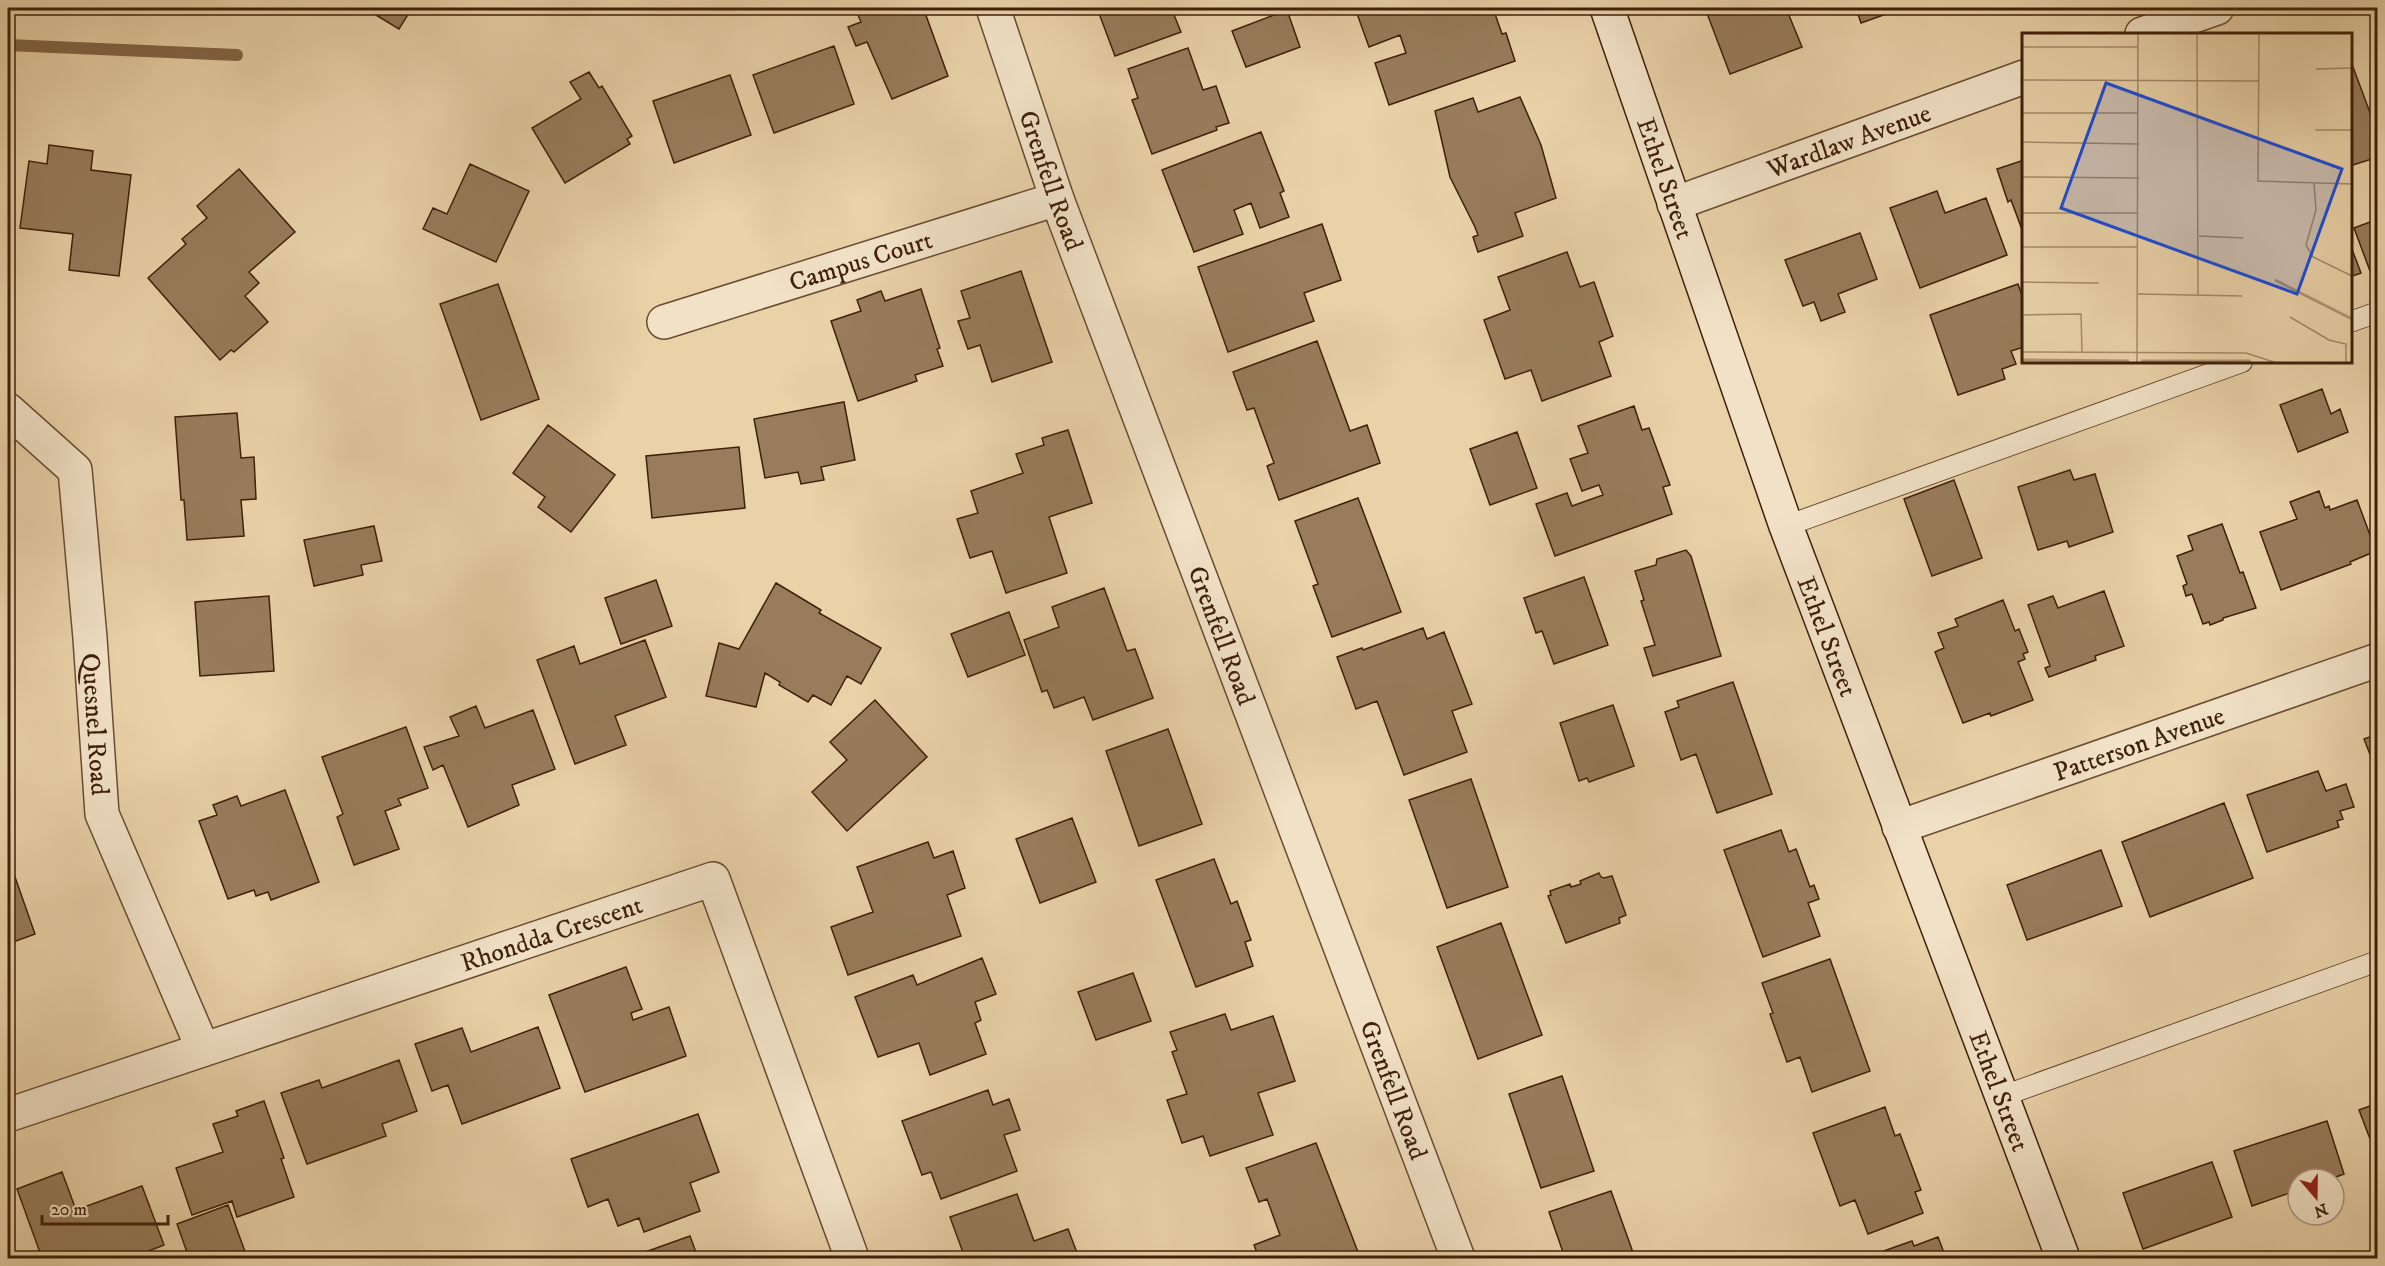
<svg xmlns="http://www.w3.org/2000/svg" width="2385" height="1266" font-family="'IM FELL DW Pica',serif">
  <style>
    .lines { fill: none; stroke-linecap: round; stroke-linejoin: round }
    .stream { stroke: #836648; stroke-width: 12 }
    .building { fill: #987c5c; stroke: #40200a; stroke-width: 1.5 }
    .lane-casing { stroke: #6a4c32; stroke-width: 22 }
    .street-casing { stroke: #6a4c32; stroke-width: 36 }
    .secondary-casing { stroke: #40200a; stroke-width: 36 }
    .lane { stroke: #f1e1c6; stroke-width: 20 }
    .street { stroke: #f1e1c6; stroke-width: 33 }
    .secondary { stroke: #f1e1c6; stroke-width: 33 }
    .labels { text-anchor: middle; stroke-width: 6; stroke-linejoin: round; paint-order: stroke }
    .street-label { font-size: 26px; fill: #40200a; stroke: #f1e1c6 }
    .inset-river { fill: none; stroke: #b09572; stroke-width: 3 }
    .inset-road { fill: none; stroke: #a58a69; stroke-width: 1.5 }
    .view { fill: #1d4ed8; fill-opacity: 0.15; stroke: #1d4ed8; stroke-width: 3 }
    .inset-edge { fill: none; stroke: #40200a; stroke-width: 3 }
  </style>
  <rect width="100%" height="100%" fill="#e9d1a8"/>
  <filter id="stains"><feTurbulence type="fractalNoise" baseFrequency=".00333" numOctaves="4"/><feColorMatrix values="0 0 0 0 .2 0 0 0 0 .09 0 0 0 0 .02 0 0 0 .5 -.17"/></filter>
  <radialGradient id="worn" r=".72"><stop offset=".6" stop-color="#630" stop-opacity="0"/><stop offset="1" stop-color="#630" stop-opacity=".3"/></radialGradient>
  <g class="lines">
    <path class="stream" d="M8,45l229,10"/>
  </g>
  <path class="building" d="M367,8h45l-13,21 -33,-20z
    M464,8h32l-32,3z
    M855,8h64l2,4 3,-2 24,66 -56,23 -25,-57 -11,4 -8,-19 13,-5z
    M1097,8h82l-7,2 9,22 -66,24z
    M1355,8h138l9,26 4,-1 9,28 -126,44 -14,-42 31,-10 -6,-18 -31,12z
    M1705,8h81l16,39 -72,27z
    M1856,8h47l-42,15z
    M1287,10l13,37 -54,20 -14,-36z
    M834,46l20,58 -80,29 -21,-58z
    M1188,48l15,42 13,-4 13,37 -13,4 1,3 -65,24 -20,-54 6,-2 -10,-29z
    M2350,59l28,75v23l-28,9z
    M589,72l10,16 3,-2 30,50 -5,3 3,5 -65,39 -33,-55 49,-29 -11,-17z
    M730,75l21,60 -77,28 -21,-62z
    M1520,97l21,48 15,53 -41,15 8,23 -45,16 -5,-15 5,-2 -3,-8 -25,-50 -15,-66 38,-13 5,14z
    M1261,132l23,59 -4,2 9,24 -29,11 -9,-25 -17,7 9,24 -49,18 -32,-82z
    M49,145l44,6 -2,19 40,5 -12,101 -50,-6 4,-36 -53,-6 9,-67 18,3z
    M2024,160v75l-13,-35 -3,2 -11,-33z
    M470,164l59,27 -33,71 -73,-33 10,-21 14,6z
    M239,169l56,63 -46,40 10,11 -14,13 23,26 -34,30 -3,-2 -11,10 -72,-82 38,-34 -4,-5 25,-21 -10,-12z
    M1937,191l8,22 41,-15 21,57 -87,33 -30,-80z
    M2378,219v49l-8,3 -16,-43z
    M1322,224l19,56 -37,13 10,28 -86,31 -30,-85z
    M1860,233l17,46 -39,15 7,18 -24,9 -7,-19 -11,4 -18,-46z
    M2350,244l11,29 -11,4z
    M1567,252l13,35 14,-5 19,54 -14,6 12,34 -69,25 -11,-31 -26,9 -21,-59 26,-10 -12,-33z
    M1021,271l31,91 -60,20 -12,-37 -12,4 -10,-28 12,-3 -9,-27z
    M498,284l41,115 -58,21 -41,-116z
    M2018,284l6,17v46l-13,4 5,13 -14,5 3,10 -47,16 -28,-80z
    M921,289l19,59 -3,1 6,17 -28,9 2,6 -59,20 -27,-80 30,-10 -4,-11 24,-9 4,10z
    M1317,341l33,90 17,-6 13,38 -101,37 -12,-34 7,-3 -20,-55 -7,2 -14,-38z
    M2322,389l9,25 9,-5 8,23 -50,20 -18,-47z
    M844,402l11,58 -34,7 3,13 -23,4 -3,-12 -33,6 -11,-59z
    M1634,406l8,24 7,-2 21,57 -7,2 9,27 -117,42 -19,-52 31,-11 5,13 31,-11 -4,-10 -17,6 -12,-32 18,-6 -10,-27z
    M237,413l4,45 13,-1 2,42 -15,1 3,36 -57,4 -3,-40h-3l-6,-83z
    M548,425l67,50 -44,57 -33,-25 7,-10 -32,-24z
    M1068,430l24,73 -43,14 18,56 -61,20 -14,-42 -22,7 -13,-39 21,-6 -7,-22 52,-18 -7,-19 28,-9 -2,-7z
    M1517,432l20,56 -47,17 -20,-56z
    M739,447l6,61 -93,10 -6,-62z
    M2070,470l4,10 21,-6 18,58 -44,15 -2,-6 -29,9 -20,-63z
    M1954,480l28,78 -50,18 -28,-77z
    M2319,491l6,17 4,-2 1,4 27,-10 19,51 -26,11 1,2 -70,26 -21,-58 37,-13 -7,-17z
    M1358,498l43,114 -69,25 -19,-51 5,-2 -23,-63z
    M2222,524l18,49 3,-1 13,36 -33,10v2l-13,5 -1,-3 -6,2 -11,-30 -6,2 -3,-10 4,-2 -10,-28 16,-6 -5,-14z
    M374,526l8,35 -21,4 2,10 -49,11 -10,-46z
    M1686,550l5,6 30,100 -68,20 -9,-28 11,-3 -14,-44 3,-1 -9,-29 21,-6 1,-6z
    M1584,577l24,68 -54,19 -12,-33 -6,2 -12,-35z
    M656,580l16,46 -51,18 -16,-46z
    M776,583l45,27 -2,3 62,35 -20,36 -14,-8 -16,29 -18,-10 -5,7 -29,-17 1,-3 -15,-9 -9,34 -50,-11 13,-53 20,6z
    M1104,588l23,63 8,-2 18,49 -60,22 -9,-23 -30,11 -7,-18 -5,2 -18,-52 35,-13 -7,-20z
    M2104,591l20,55 -29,10 1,4 -47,17 -4,-9 5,-2 -22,-61 25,-9 5,12z
    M269,596l5,75 -74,5 -5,-74z
    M2003,600l12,31 4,-2 9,23 -5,2 2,5 -7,3 15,38 -42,16 -1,-3 -27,10 -28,-71 9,-4 -6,-15 20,-7 -3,-7z
    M1009,612l16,43 -57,22 -17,-43z
    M1423,628l4,11 17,-7 28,72 -20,7 15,41 -63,23 -27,-74 -21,8 -19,-52 25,-9 1,2z
    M645,640l21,57 -51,19 11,29 -51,19 -38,-104 37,-14 6,18z
    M1733,682l39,112 -55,19 -21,-59 -15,6 -16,-48 14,-5 -2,-6z
    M875,700l52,57 -80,74 -35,-39 35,-32 -17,-18z
    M1613,705l21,61 -45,16 -2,-4 -8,3 -19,-58z
    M476,706l9,22 48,-18 22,59 -43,16 7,20 -51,22 -25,-62 -10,5 -9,-23 35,-11 -9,-19z
    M406,727l22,61 -30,11 3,6 -16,6 14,38 -45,16 -17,-48 6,-3 -21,-57z
    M1168,729l34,95 -63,22 -33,-95z
    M2378,734v41l-14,-36z
    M2318,771l8,20 20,-7 8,23 -14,4 3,8 -6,2 2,6 -72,25 -20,-57z
    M1471,779l37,108 -61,21 -38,-108z
    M285,790l34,92 -48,18 -3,-8 -12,4 -2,-6 -26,9 -29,-78 18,-6 -4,-10 24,-9 4,10z
    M2224,803l29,75 -103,39 -28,-75z
    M1072,818l24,64 -56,21 -24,-64z
    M1781,830l8,22 7,-3 14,38 4,-2 5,14 -11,4 12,33 -57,21 -39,-107z
    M928,842l6,16 19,-7 12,37 -18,7 14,41 -113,39 -17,-48 42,-15 -16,-45z
    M2101,850l21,56 -95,34 -20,-55z
    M8,857l27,77 -27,10z
    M1214,859l17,45 6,-3 14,39 -6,2 8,24 -57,21 -40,-107z
    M1599,873l2,4 3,1 8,-2 14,39 -7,3 1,5 -54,20 -18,-47 3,-1 -1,-4 20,-7 1,3 10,-3 -1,-3z
    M1501,923l41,112 -64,24 -41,-112z
    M982,958l14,36 -21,8 6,18 -6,3 11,31 -56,21 -11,-32 -41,14 -23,-60 58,-22 4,10z
    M1830,959l40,112 -58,21 -12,-35 -13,5 -17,-48 3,-1 -11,-30z
    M626,967l16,42 -11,4 2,7 36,-13 17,49 -101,36 -36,-97z
    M1133,973l18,48 -55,19 -18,-48z
    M1225,1014l6,16 42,-14 22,65 -37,12 15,42 -63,21 -7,-20 -21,7 -15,-43 20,-6 -15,-42 5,-2 -7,-18z
    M538,1027l22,61 -98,36 -14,-39 -16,6 -17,-47 47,-16 9,24z
    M399,1060l18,51 -35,13 4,12 -79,28 -26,-71 38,-13 3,8z
    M1562,1076l32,95 -53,17 -32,-94z
    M988,1090l5,15 16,-6 11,31 -16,5 13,36 -76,28 -10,-27 -9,3 -20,-54z
    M264,1101l20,57 -3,1 13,38 -57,20 -5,-16 -40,14 -16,-47 47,-16 -10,-28 25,-8 -2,-5z
    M2378,1103v57l-19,-50z
    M1885,1107l10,29 5,-2 21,56 -6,2 8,21 -55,21 -13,-34 -15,6 -27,-73z
    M698,1114l21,58 -29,11 10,28 -56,21 -5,-14 -21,8 -10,-27 -20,8 -17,-48z
    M2327,1121l17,53 -13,5h-33v11l-46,16 -18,-55z
    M1316,1143l42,109 -18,6h-81l-5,-13 26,-10 -13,-36 -8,3 -13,-34z
    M2212,1162l20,55 -89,32 -20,-56z
    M62,1172l14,38 66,-24 22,59 -18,7 2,6h-106l-25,-69z
    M1611,1191l24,67h-70l-16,-46z
    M1017,1194l17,47 34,-12 11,29h-114l-15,-41z
    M228,1205l19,52 -58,1 -12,-34z
    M690,1236l8,22h-63l-1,-2z
    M1938,1237l8,21h-82l48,-17 2,5z"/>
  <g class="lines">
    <defs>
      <path id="lane" d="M2350,322l28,-10
        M1786,526l456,-164
        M2003,1096l375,-135"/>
      <g id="street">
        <path id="s1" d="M993,8l64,191 401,1059"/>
        <path d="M2142,34l75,-26"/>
        <path id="s2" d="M1674,204l350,-127"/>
        <path id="s3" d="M664,322l393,-123"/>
        <path id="s4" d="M8,410l67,60 15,168 12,176 101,235"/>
        <path id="s5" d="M1899,827l479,-167"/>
        <path id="s6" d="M8,1115l705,-236 139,379"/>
      </g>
      <g id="secondary">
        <path id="s7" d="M1607,8l179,518 277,732"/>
      </g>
    </defs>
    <use href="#lane" class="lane-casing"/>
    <use href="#street" class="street-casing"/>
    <use href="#secondary" class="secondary-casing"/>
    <use href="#lane" class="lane"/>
    <use href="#street" class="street"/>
    <use href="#secondary" class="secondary"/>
  </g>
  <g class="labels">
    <g class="street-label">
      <text dy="9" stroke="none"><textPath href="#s2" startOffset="186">Wardlaw Avenue</textPath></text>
      <text dy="9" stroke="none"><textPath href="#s7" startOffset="180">Ethel Street</textPath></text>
      <text dy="9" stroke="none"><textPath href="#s1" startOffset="182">Grenfell Road</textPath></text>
      <text dy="9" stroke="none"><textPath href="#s3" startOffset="206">Campus Court</textPath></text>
      <text dy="9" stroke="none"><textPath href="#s1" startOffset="668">Grenfell Road</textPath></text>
      <text dy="9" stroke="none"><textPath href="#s7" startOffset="666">Ethel Street</textPath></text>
      <text dy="9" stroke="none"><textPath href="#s4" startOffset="345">Quesnel Road</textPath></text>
      <text dy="9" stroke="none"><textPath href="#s5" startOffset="254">Patterson Avenue</textPath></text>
      <text dy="9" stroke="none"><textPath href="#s6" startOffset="573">Rhondda Crescent</textPath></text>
      <text dy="9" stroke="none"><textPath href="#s1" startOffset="1154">Grenfell Road</textPath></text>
      <text dy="9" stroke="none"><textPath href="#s7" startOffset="1152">Ethel Street</textPath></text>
    </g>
  </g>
  <g transform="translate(2022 33)">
    <rect width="330" height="330" fill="#e9d1a8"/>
    <path class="inset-river" d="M253,247l77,39M0,327l107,1M119,328h110"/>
    <path class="inset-road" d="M175,0l1,261M237,0l-1,148 94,3M0,14h116M294,36l36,-1M0,47l236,1M0,80h116M293,97h37M0,109l117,2M0,144l117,1M292,150l2,27 -10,35 7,12 39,19M0,180h116M177,203l44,2M0,214h116M0,249l77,1M116,261l104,2M0,282l59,-1 1,38M268,284l39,23 17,4v19M0,319l224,1 31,10M115,330l1,-330"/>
    <path class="view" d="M84,50l236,86 -45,125 -236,-86z"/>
    <rect width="330" height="330" class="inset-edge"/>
  </g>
  <rect width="2385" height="1266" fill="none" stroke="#e9d1a8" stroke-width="30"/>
  <rect x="9" y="9" width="2367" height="1248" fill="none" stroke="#40200a" stroke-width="3"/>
  <rect x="15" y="15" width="2355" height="1236" fill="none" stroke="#40200a" stroke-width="1.5"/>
  <g transform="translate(2316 1197) rotate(160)"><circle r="28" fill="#f1e1c6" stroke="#aa947b" stroke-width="1.5"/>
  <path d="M0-4.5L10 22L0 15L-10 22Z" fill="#8f2418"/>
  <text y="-9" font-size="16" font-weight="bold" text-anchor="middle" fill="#40200a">N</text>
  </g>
  <path d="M42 1215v9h126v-9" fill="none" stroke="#40200a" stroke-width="3"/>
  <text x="51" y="1215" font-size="18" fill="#40200a" stroke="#f1e1c6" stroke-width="4.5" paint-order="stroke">20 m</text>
  <rect width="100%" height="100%" filter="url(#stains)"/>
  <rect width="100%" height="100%" fill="url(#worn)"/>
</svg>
